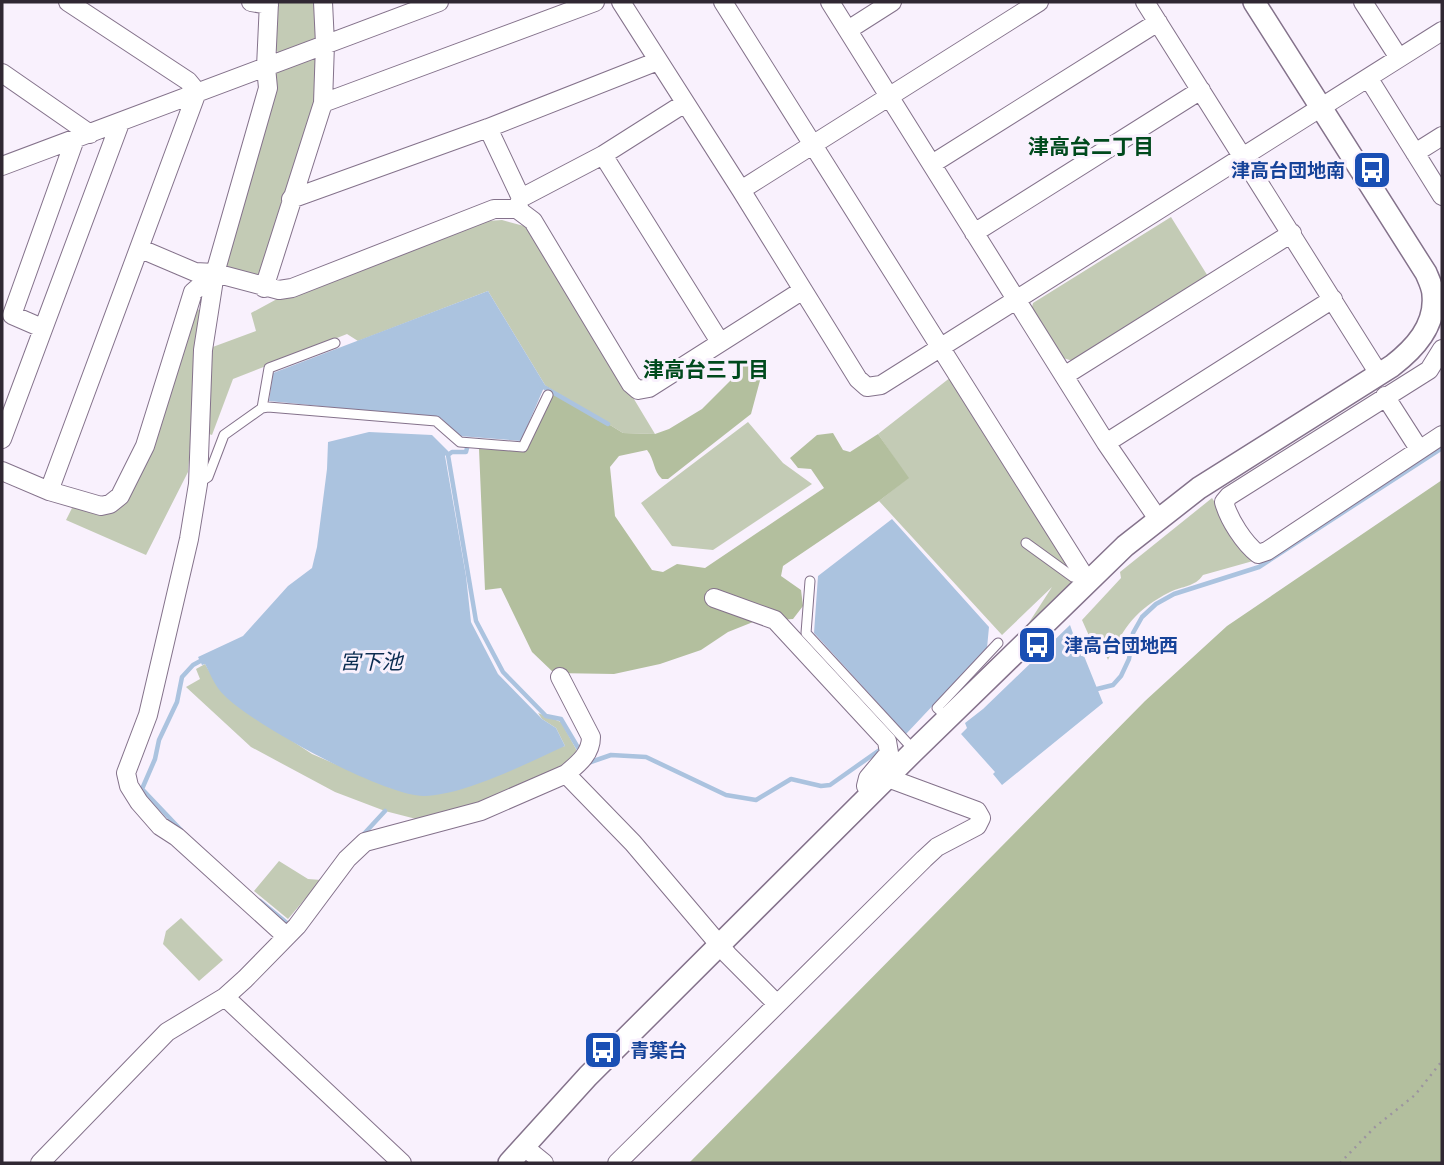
<svg xmlns="http://www.w3.org/2000/svg" width="1444" height="1165" font-family="'Asap Condensed','Noto Sans JP',sans-serif">
  <style>
    .green { fill: #c3cbb5 }
    .forest { fill: #b3bf9e }
    .water { fill: #abc3df }
    .lines { fill: none; stroke-linecap: round; stroke-linejoin: round }
    .stream { stroke: #abc3df; stroke-width: 4.5 }
    .service-casing { stroke: #84728b; stroke-width: 11 }
    .minor-casing { stroke: #84728b; stroke-width: 20 }
    .tertiary-casing { stroke: #84728b; stroke-width: 24 }
    .path { stroke: #9c94a0; stroke-width: 2.5; stroke-dasharray: 2 5; stroke-linecap: butt }
    .service { stroke: #fff; stroke-width: 9 }
    .minor { stroke: #fff; stroke-width: 18 }
    .tertiary { stroke: #fff; stroke-width: 21 }
    .labels { text-anchor: middle; stroke-width: 6; stroke-linejoin: round; paint-order: stroke }
    .transit-label { font-size: 19px; font-weight: bold; fill: #164399; stroke: #f9f1fd; text-anchor: start }
    .neighbourhood-label { font-size: 21px; font-weight: bold; fill: #004a1d; stroke: #f9f1fd }
    .water-label { font-size: 21px; font-style: italic; fill: #0a2c51; stroke: #f9f1fd }
  </style>
  <rect width="100%" height="100%" fill="#f9f1fd"/>
  <path class="green" d="M274,2h44l-1,38 -37,15 -4,-5z
    M316,55l3,48 -55,172 -7,4 -31,-9 -1,-6 47,-188 7,-8z
    M1171,217l38,61 -136,83 -10,-3 -31,-51 1,-4z
    M502,220l22,6 10,7 121,201 -32,-1 -78,-48 -57,-94 -130,50 -11,-7 -114,45 -21,56 -9,-3 7,-84 46,-17 -5,-18 26,-14 210,-78z
    M198,309l3,3 -13,160 -42,83 -80,-35 9,-18 38,6z
    M951,377l118,192 -40,-29 43,41v4l-53,53 33,-51 -50,48 -123,-134 29,-23 -30,-44z
    M748,422l35,41 29,21 -99,66 -41,-4 -31,-43z
    M1212,498l41,63 -50,14c-8,12 -21,11 -33,17 -35,18 -45,34 -62,68l-11,-25 -7,3 -8,-18 39,-42 -1,-6z
    M205,664l16,27 12,11 79,52 79,34 174,-42 -9,-18 -14,-9 -4,-6 23,9 15,27v8l-14,11 -82,39 -56,14 -39,-10 -50,-19 -84,-45 -65,-60 14,-8 -4,-10z
    M279,861l29,18 13,1 -33,39 -34,-28z
    M181,918l42,42 -24,21 -36,-37 3,-13z"/>
  <path class="forest" d="M745,359l13,2 4,12 -11,41 -83,65h-6c-9,-8 -7,-19 -15,-29l-28,6 -9,11 5,49 37,54 11,2 14,-8 28,4 119,-80 -13,-19 -13,-1 -8,-10 27,-23 16,-2 10,17 7,2 28,-18 31,44 -30,23 -96,65 -2,10 20,14 2,16 -10,13 -40,3 -25,10 -27,18 -41,14 -46,10 -60,-1 -22,-21 -31,-64 -16,2 -6,-141 47,2 27,-55 -8,-11 78,48 32,1 14,-5 33,-20 29,-29 5,-15z
    M1442,480v683h-753l456,-462 82,-75z"/>
  <path class="water" d="M488,291l57,94 -24,56 -62,-5 -18,-18 -172,-17 4,-28z
    M369,432l63,3 17,17 -4,4 21,120 5,46 27,52 44,45 14,9 9,18c-38,17 -99,49 -141,50 -40,0 -176,-73 -203,-104 -7,-8 -11,-19 -16,-28l-3,1 -4,-8 45,-21 45,-50 24,-18 5,-21 10,-78 1,-27z
    M892,519l97,108 -2,21 -81,86 -92,-101 4,-57z
    M1070,625l11,31h3l19,47 -101,82 -9,-11 2,-2 -34,-38 6,-6 -2,-5 18,-14z"/>
  <g class="lines">
    <path class="stream" d="M542,386l66,38
      M467,448l-1,4h-14l-4,3 28,166 27,51 43,44 15,3 19,32
      M1093,690l20,-5 8,-9 8,-17 4,-26 9,-16 14,-13 18,-10 85,-27 183,-119
      M588,763l23,-8 35,2 80,38 30,5 35,-21 30,7 9,-1 51,-36
      M181,830l-39,-41 13,-30 4,-19 18,-38 5,-25 11,-12 11,-6
      M362,836l23,-25
      M260,901l28,23"/>
    <defs>
      <path id="service" d="M262,408l7,-40 66,-25
        M199,483l9,-6 16,-42 38,-27 6,-1 168,14 24,21 63,5 25,-52
        M1026,543l47,34 13,4
        M810,581l-4,52 108,117
        M948,718l-11,-10 61,-65"/>
      <path id="minor" d="M251,2l18,3
        M269,2l-3,65 2,21 -53,185 -12,77 -5,134 -9,55 -41,176 -22,58 3,13 10,16 21,24 17,11 109,99
        M621,2l120,188 117,189 9,8 14,-2 561,-354
        M723,2l365,580
        M830,2l276,441 52,76
        M1145,2l234,372
        M1363,2l36,56
        M848,30l44,-28
        M2,73l88,61
        M1369,79l73,117
        M323,103l272,-101
        M488,128l33,70
        M1415,153l27,-17
        M603,155l117,187
        M932,164l226,-142
        M2,166l437,-164
        M741,190l298,-188
        M291,199l197,-71 170,-67
        M517,209l4,-11 82,-43 82,-52
        M974,233l227,-143
        M141,249l54,23 20,1 64,17 13,-2 202,-79h23l16,12 98,163 7,6 11,-2 154,-98
        M264,288l59,-185 2,-59 -2,-42
        M42,328l-30,-13 63,-176
        M1442,349l-13,21 -200,126 -5,6c5,18 20,41 34,52l9,-3 175,-116
        M1064,376l228,-143
        M1385,396l34,53
        M2,439l118,-316
        M1106,443l227,-144
        M2,471l47,20 52,15 9,-2 10,-8 25,-50 48,-154 22,-19
        M49,491l148,-399 -9,-11 -120,-79
        M714,598l61,22 112,121 2,12 -21,25 -2,8 6,8
        M560,677l31,60c0,17 -13,27 -25,37
        M225,997l177,166
        M523,1146l21,17
        M40,1163l127,-131 58,-35 20,-18 52,-53 50,-67 18,-17 116,-31 85,-37 67,69 95,112 48,48
        M617,1163l307,-304 13,-12 40,-21 4,-8 -4,-7 -89,-33"/>
      <path id="tertiary" d="M509,1163l79,-87 326,-325 211,-205 74,-58 193,-122c22,-17 44,-40 41,-71 0,-7 -4,-15 -7,-22l-172,-271"/>
    </defs>
    <use href="#service" class="service-casing"/>
    <use href="#minor" class="minor-casing"/>
    <use href="#tertiary" class="tertiary-casing"/>
    <path class="path" d="M1340,1163l35,-36 40,-32 27,-34"/>
    <use href="#service" class="service"/>
    <use href="#minor" class="minor"/>
    <use href="#tertiary" class="tertiary"/>
  </g>
  <defs>
    <symbol id="bus-square" viewBox="-11 -11 22 22"><rect x="-9" y="-9" width="18" height="18" rx="4" fill="#1a4fb4" stroke="#f9f1fd"/><path d="M-5-6H5V4H4V6H2V4H-2V6H-4V4H-5ZM-3.5-4V0h7V-4ZM-3.5 1.2v1.5H-2V1.2ZM2 1.2v1.5H3.5V1.2Z" fill="#fff"/></symbol>
  </defs>
  <g fill-rule="evenodd">
    <use href="#bus-square" x="1350" y="148" width="44" height="44"/>
    <use href="#bus-square" x="1015" y="623" width="44" height="44"/>
    <use href="#bus-square" x="581" y="1028" width="44" height="44"/>
  </g>
  <g class="labels">
    <g class="transit-label">
      <text x="1345" y="177" text-anchor="end">津高台団地南</text>
      <text x="1064" y="652">津高台団地西</text>
      <text x="630" y="1057">青葉台</text>
    </g>
    <g class="neighbourhood-label">
      <text x="1091" y="154">津高台二丁目</text>
      <text x="706" y="377">津高台三丁目</text>
    </g>
    <g class="water-label">
      <text x="371" y="669">宮下池</text>
    </g>
  </g>
  <rect width="1444" height="1165" fill="none" stroke="#302833" stroke-width="7"/>
</svg>
